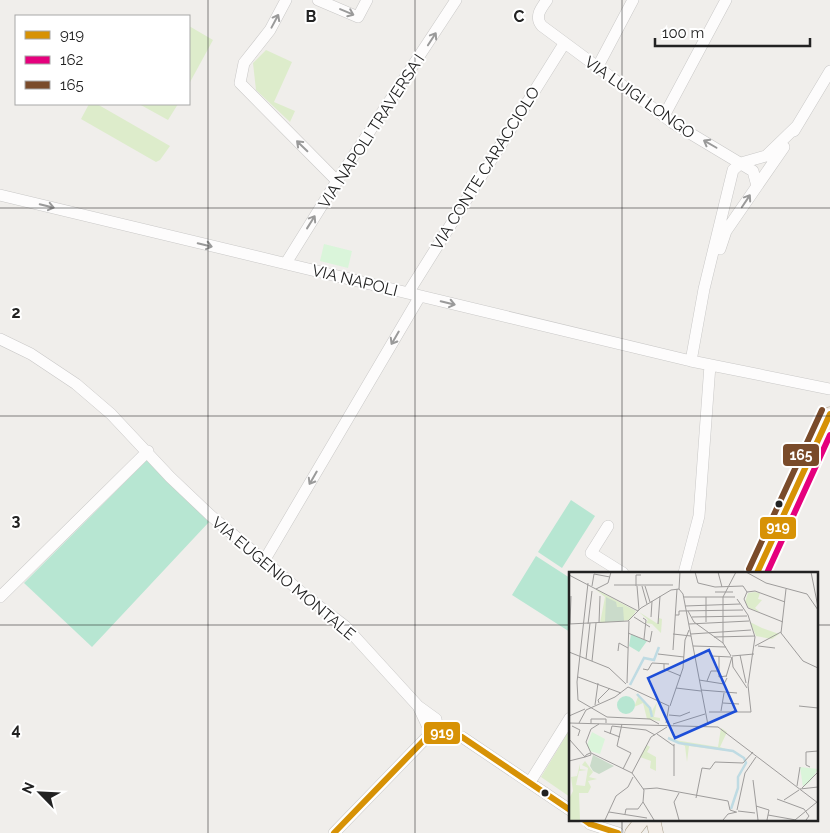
<svg xmlns="http://www.w3.org/2000/svg" width="830" height="833" font-family="Raleway,sans-serif">
  <style>
    .grass { fill: #ddeccb }
    .park { fill: #daf5da }
    .pitch { fill: #b7e6d2 }
    .lines { fill: none; stroke-linecap: round; stroke-linejoin: round }
    .minor-casing { stroke: #c9c8c7; stroke-width: 12 }
    .major-casing { stroke: #a79c86; stroke-width: 15 }
    .minor { stroke: #fdfcfc; stroke-width: 11 }
    .major { stroke: #f3ede7; stroke-width: 14 }
    .bus-1-casing { stroke: #fff; stroke-width: 10 }
    .bus-2-casing { stroke: #fff; stroke-width: 10 }
    .bus-3-casing { stroke: #fff; stroke-width: 10 }
    .bus-1 { stroke: #d79205; stroke-width: 6 }
    .bus-2 { stroke: #e5007d; stroke-width: 6 }
    .bus-3 { stroke: #7a4b2a; stroke-width: 6 }
    .oneway { stroke: #9a9a9a }
    .grid { fill: none; stroke: #222; stroke-width: 1; stroke-opacity: 0.55 }
    .bus-dot { fill: #222; stroke: #fff; stroke-width: 2 }
    .labels { text-anchor: middle; stroke-width: 4; stroke-linejoin: round; paint-order: stroke }
    .street-label { font-size: 16px; fill: #222; stroke: #fff }
    .inset-river { fill: none; stroke: #bfdbe3; stroke-width: 2.5 }
    .inset-road { fill: none; stroke: #9e9c9b; stroke-width: 1 }
    .view { fill: #1d4ed8; fill-opacity: 0.15; stroke: #1d4ed8; stroke-width: 2.5 }
    .inset-edge { fill: none; stroke: #222; stroke-width: 2.5 }
    .grid-label { font-size: 16px; text-anchor: middle; font-weight: bold; fill: #222; stroke: #fff; stroke-width: 4; stroke-linejoin: round; paint-order: stroke }
    .line-badge { stroke: #fff; stroke-width: 2 }
    .badge-label { font-size: 14px; text-anchor: middle; font-weight: bold; fill: #fff }
  </style>
  <rect width="100%" height="100%" fill="#f0eeeb"/>
  <path class="grass" d="M189,26l24,14 -24,44z
    M266,50l26,12 -18,40 21,9 -5,11 -34,-32 -3,-27z
    M89,104h8l73,42 -10,14 -4,2 -75,-43z
    M139,104h39l-10,16z
    M570,729v68l-29,-20z"/>
  <path class="park" d="M324,244l28,7 -4,17 -28,-7z"/>
  <path class="pitch" d="M147,460l62,62 -117,125 -68,-64z
    M571,500l24,16 -33,52 -24,-16z
    M536,556l34,22v54l-58,-37z"/>
  <g class="lines">
    <defs>
      <path id="minor" d="M286,0l-16,30 -26,33 -4,20 97,98
        M318,0l40,17 9,-17
        M547,0c-6,8 -13,17 -5,26l131,97 80,48 4,15
        M597,68l36,-68
        M664,116l62,-116
        M794,131l36,-60
        M0,195l691,166 139,28
        M720,249l6,-18 58,-84
        M286,263l51,-82 119,-181
        M408,293l154,-246 3,-2
        M0,339l31,15 45,30 35,30 59,63 40,38 97,82 38,29 73,80 9,19 11,7 -2,-13 -18,-13
        M691,361l13,-72 29,-119 8,-7 25,-7 31,-30
        M608,526l-17,27 32,20
        M264,561l156,-265
        M684,573l15,-57 11,-151
        M0,597l148,-146
        M530,782l40,-64
        M590,824l28,9
        M334,833l93,-96 11,-5 24,5 108,73"/>
      <path id="major" d="M757,573l73,-159
        M653,819l3,14
        M632,833l11,-14"/>
    </defs>
    <use href="#minor" class="minor-casing"/>
    <use href="#major" class="major-casing"/>
    <use href="#minor" class="minor"/>
    <use href="#major" class="major"/>
    <defs>
      <path id="bus-1" d="M757,573l73,-159
        M583,819l7,5 28,9
        M334,833l93,-96 11,-5 24,5 108,73"/>
      <path id="bus-2" d="M767,573l63,-138"/>
      <path id="bus-3" d="M749,569l73,-159"/>
    </defs>
    <use href="#bus-1" class="bus-1-casing"/>
    <use href="#bus-2" class="bus-2-casing"/>
    <use href="#bus-3" class="bus-3-casing"/>
    <use href="#bus-1" class="bus-1"/>
    <use href="#bus-2" class="bus-2"/>
    <use href="#bus-3" class="bus-3"/>
  </g>
  <defs><path id="oneway-shaft" d="M-6 0H5M1.5-3L5.5 0L1.5 3" fill="none" stroke-width="1.6" stroke-linecap="round" stroke-linejoin="round" transform="scale(1.25)"/></defs>
  <g class="oneway">
    <use href="#oneway-shaft" transform="translate(347 12) rotate(23)"/>
    <use href="#oneway-shaft" transform="translate(275 21) rotate(-62)"/>
    <use href="#oneway-shaft" transform="translate(432 39) rotate(-57)"/>
    <use href="#oneway-shaft" transform="translate(710 144) rotate(-150)"/>
    <use href="#oneway-shaft" transform="translate(302 146) rotate(-136)"/>
    <use href="#oneway-shaft" transform="translate(746 201) rotate(-56)"/>
    <use href="#oneway-shaft" transform="translate(47 206) rotate(14)"/>
    <use href="#oneway-shaft" transform="translate(311 222) rotate(-58)"/>
    <use href="#oneway-shaft" transform="translate(205 245) rotate(13)"/>
    <use href="#oneway-shaft" transform="translate(448 303) rotate(13)"/>
    <use href="#oneway-shaft" transform="translate(395 338) rotate(120)"/>
    <use href="#oneway-shaft" transform="translate(313 478) rotate(120)"/>
  </g>
  <path class="grid" d="M208,0v833M415,0v833M622,0v573M0,208h830M0,416h830M0,625h570M816,625h14M622,819v14"/>
  <g class="bus-dot">
    <circle cx="779" cy="504" r="4.5"/>
    <circle cx="545" cy="793" r="4.5"/>
  </g>
  <g class="labels">
    <g class="street-label">
      <text transform="translate(640 97) rotate(35)" y="6">VIA LUIGI LONGO</text>
      <text transform="translate(371 131) rotate(-57)" y="6">VIA NAPOLI TRAVERSA I</text>
      <text transform="translate(485 168) rotate(-58)" y="6">VIA CONTE CARACCIOLO</text>
      <text transform="translate(355 280) rotate(14)" y="6">VIA NAPOLI</text>
      <text transform="translate(284 578) rotate(40)" y="6">VIA EUGENIO MONTALE</text>
    </g>
  </g>
  <g transform="translate(569 572)">
    <rect width="249" height="249" fill="#f0eeeb"/>
    <path d="M26,17l41,22 -6,9 -30,3 5,-26zM186,20l5,1 -2,6 4,1 -7,8 5,4 -11,-4 -4,-6 3,-9zM70,40l19,12 1,-6 3,1 -1,14 -9,-9 -6,-1 2,-3zM181,50l12,6 17,6 -7,5 -16,-3zM65,120l18,19 5,-9 -3,15 6,1v3l-13,-2 -4,-16 -9,4 4,-10zM152,156l6,4 -7,15 15,5 -46,-6 -2,16 -2,-16 -16,-7 49,8zM78,173l3,2 -3,5 9,5v14l-6,-3 1,-7 -11,-4zM16,189l8,11 -4,5 8,2 -9,2 3,6 -3,6h-9l1,27h-11v-21l4,-8 -2,-14 6,-1 3,-12v5l7,1 -8,1 -3,14 9,1 3,-18 -6,-3z" fill="#ddeccb"/>
    <path d="M37,25l10,5 1,5h6l1,14 -19,1zM24,183l21,11 -15,8 -6,-3 -3,-5z" fill="#cadbca"/>
    <path d="M23,160l13,7 -5,15 -10,-3 -3,-6zM231,195l18,2 -8,13 -7,5z" fill="#daf5da"/>
    <path d="M62,62l16,7 -8,11 -10,-6zM48 133a9 9 0 1 1 18 0a9 9 0 1 1-18 0Z" fill="#b7e6d2"/>
    <path class="inset-river" d="M61,113l14,-27 10,2 5,-13M68,122l13,14 2,9M99,166l11,5 54,8 11,7 2,5 -8,14v11l-7,21"/>
    <path class="inset-road" d="M111,0l-1,17 4,5 25,131M126,0l3,11 17,4 28,-1 4,6M149,0l4,15M177,0l20,11 41,11 11,16M242,0l7,35M0,3l69,36M45,13h59M23,14l2,-12 16,3M67,14v-11h5M68,14l2,24M73,14l5,18M76,14l5,16M27,17l12,-6 3,-11M217,17l-5,44 22,28 15,7M146,20h18M115,25h51M137,25v25M154,25v46M154,25l13,-25M116,34l55,-2M119,39l6,11 29,21 8,13M106,43h4v-4l64,-1M65,45l16,10M82,45l1,-16M123,45l55,-1M74,46l3,2 -2,19M214,50l-35,-14 -4,-9 3,-7 8,-1 30,11M30,51l1,-27M0,52l59,-3 13,-13 30,-18 8,-1M1,52l1,-28M19,52l4,-33M89,52l2,-28M120,52l60,-3M59,61l22,9 2,-11M104,62l18,2M122,62l60,-4M145,65l41,-1M124,74l33,1M186,74l26,-14M189,74l17,2M104,78l4,-61M49,79l1,-8 9,5M0,80l40,16 17,16M89,82l26,3M171,83l6,28M142,84l20,1M150,84v21l7,-1M163,84l22,-2M163,85l1,10 14,21M17,87l4,-36M23,89l4,-38M95,92v5l17,7M74,97l5,1 4,-7 17,1M9,105l43,16M157,105l6,-20M130,108l25,4 3,-6M138,109l4,-10h8M8,110l11,-99M8,110l1,18 29,17 43,2 9,5M58,111l2,-62M107,116l25,3M132,118l36,3M30,131l-1,-3 12,-12M154,131l16,1M26,133l3,-22M101,134l13,-38 2,-28 4,-10M230,134l19,2M152,139l3,-18M140,140h42l-3,-27 7,-48 -7,-22 -11,-16M100,143l11,1 10,-4M0,144l16,-7M0,151l149,4 100,76M10,151l7,-13 29,-13 13,-10 41,19 -3,17M22,151v-4h15v4M53,152l-5,22 14,7 -8,16M104,152l32,-10M3,154l8,4 -2,6M35,159l16,6M41,162l2,-8 34,4 9,5M88,162l17,12M0,167l16,18 -16,4M21,181l1,2 -6,2 1,-2zM22,181l41,20M22,181l-5,-11 5,-13 8,-5M241,195l-4,-2v-13l12,-1M63,201l19,-36 16,-10M63,201l12,17 -1,12 11,18M105,204v-32M184,208l5,40M228,214l3,-19M233,216l16,-16M74,217l14,-1 71,13 2,9 6,2M231,217l18,-2M110,221l-5,9 5,18M127,226l6,-30 8,1 5,-7 28,1 10,-11M208,227l27,10 5,7 -3,4M215,228l15,-10M187,234l13,4 -2,10M168,238l8,-37 11,-16M169,239l17,2M40,240l38,6M56,242l1,-5h12l5,-7M199,243l28,5M36,248l11,-24 12,-9 5,-10M154,248l5,-6 9,-2M226,248l22,-18"/>
    <path class="view" d="M140,78l27,61 -61,27 -27,-60z"/>
    <rect width="249" height="249" class="inset-edge"/>
  </g>
  <g class="grid-label">
    <text x="311" y="22">B</text>
    <text x="519" y="22">C</text>
    <text x="16" y="318">2</text>
    <text x="16" y="526">3</text>
    <text x="16" y="735">4</text>
  </g>
  <g class="line-badge">
    <rect x="782" y="443" width="38" height="24" rx="5" fill="#7a4b2a"/>
    <rect x="759" y="516" width="38" height="24" rx="5" fill="#d79205"/>
    <rect x="423" y="721" width="38" height="24" rx="5" fill="#d79205"/>
  </g>
  <g class="badge-label">
    <text x="801" y="460">165</text>
    <text x="778" y="532">919</text>
    <text x="442" y="738">919</text>
  </g>
  <rect x="15" y="15" width="175" height="90" fill="#ffffff" stroke="#a7a7a7"/>
  <rect x="25" y="31" width="25" height="8" fill="#d79205" stroke="#a7a7a7"/>
  <text x="60" y="40" font-size="15" fill="#222222">919</text>
  <rect x="25" y="56" width="25" height="8" fill="#e5007d" stroke="#a7a7a7"/>
  <text x="60" y="65" font-size="15" fill="#222222">162</text>
  <rect x="25" y="81" width="25" height="8" fill="#7a4b2a" stroke="#a7a7a7"/>
  <text x="60" y="90" font-size="15" fill="#222222">165</text>
  <g transform="translate(40 793) rotate(294)" stroke="#ffffff" stroke-width="4" paint-order="stroke">
  <path d="M0-4L9 19L0 12L-9 19Z" fill="#222222"/>
  <text y="-8" font-size="14" font-weight="bold" text-anchor="middle" fill="#222222">N</text>
  </g>
  <path d="M655 38v8h155v-8" fill="none" stroke="#222222" stroke-width="2.5"/>
  <text x="662" y="38" font-size="15" fill="#222222" stroke="#ffffff" stroke-width="4" paint-order="stroke">100 m</text>
</svg>
